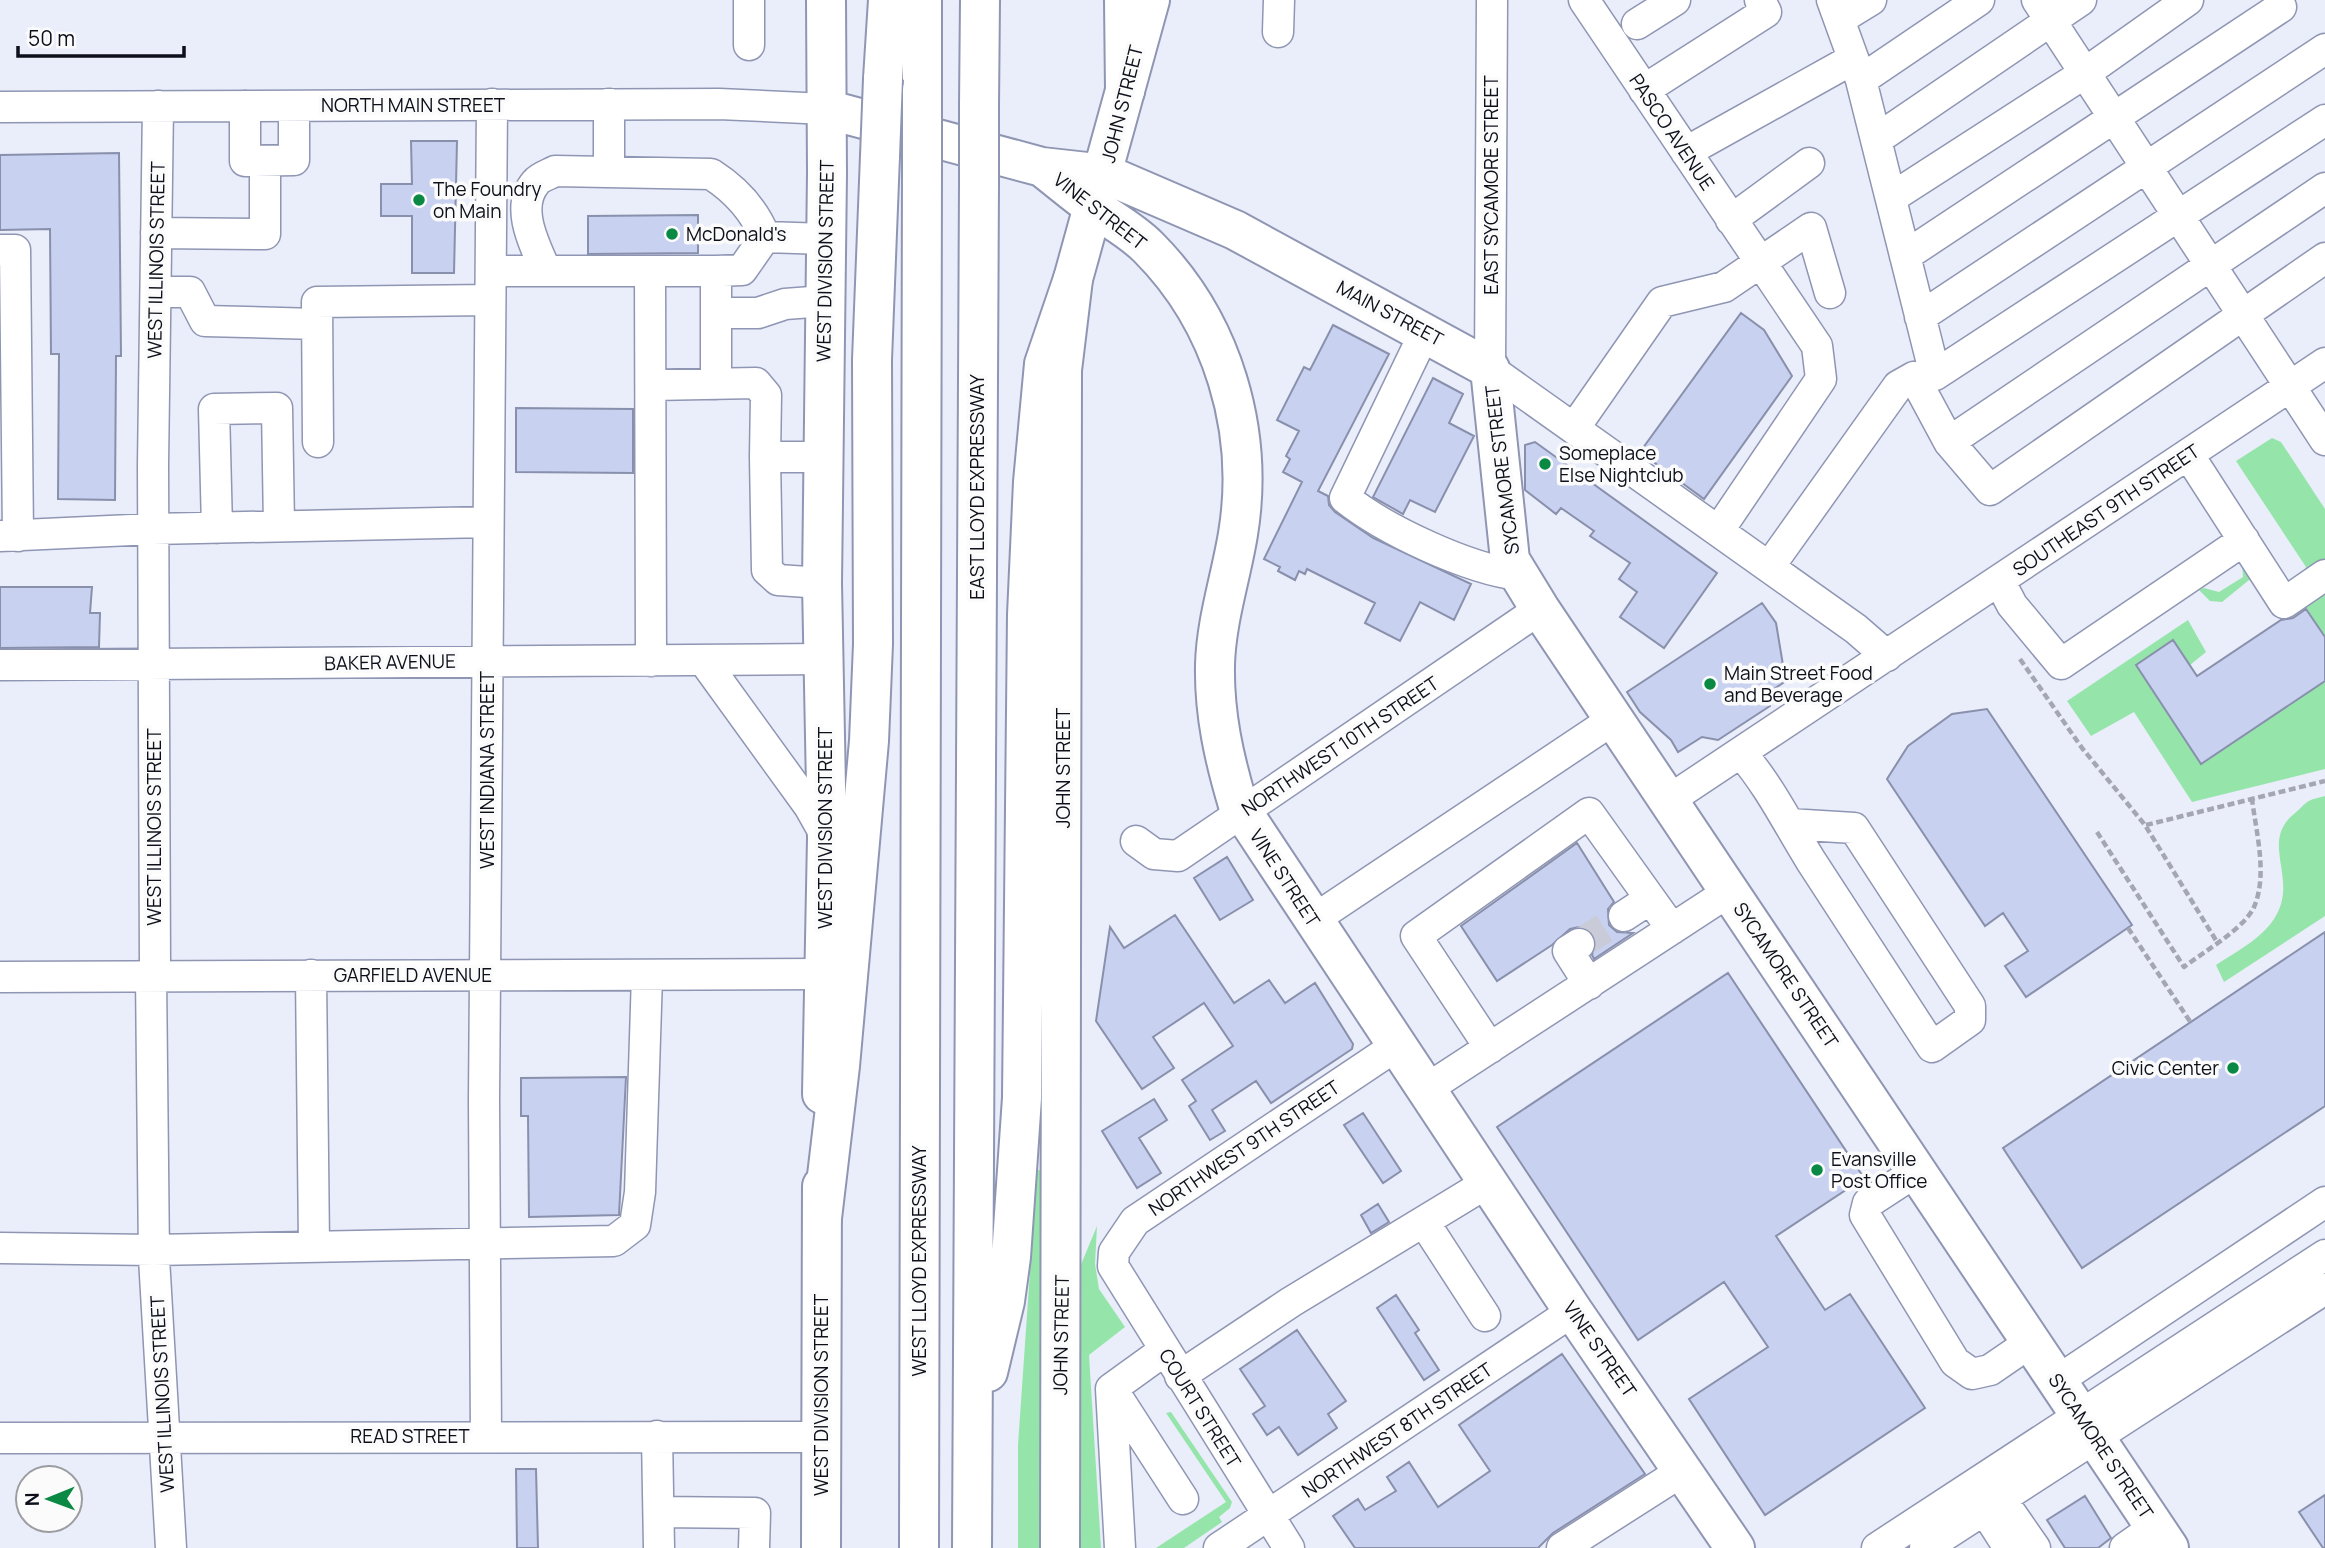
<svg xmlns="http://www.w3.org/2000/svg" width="2325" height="1548" font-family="Manrope,sans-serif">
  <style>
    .green { fill: #95e5aa }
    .building { fill: #c9d1f0; stroke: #8890ac; stroke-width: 2 }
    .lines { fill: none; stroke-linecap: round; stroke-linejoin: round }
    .minor-tunnel { stroke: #c9ccd8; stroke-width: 30; stroke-dasharray: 30 15; stroke-linecap: butt }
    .minor-casing { stroke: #8f96b3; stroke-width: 33 }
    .major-casing { stroke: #8f96b3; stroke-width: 42 }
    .highway-casing { stroke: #8f96b3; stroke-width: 42 }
    .path { stroke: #a4a7b3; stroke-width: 4.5; stroke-dasharray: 7 3.5; stroke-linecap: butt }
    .minor { stroke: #fff; stroke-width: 30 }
    .major { stroke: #fff; stroke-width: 38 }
    .highway { stroke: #fff; stroke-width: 38 }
    .highway-bridge-casing { stroke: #8f96b3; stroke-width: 42; stroke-linecap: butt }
    .highway-bridge { stroke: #fff; stroke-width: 38 }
    .poi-dot { fill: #098944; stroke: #fbfbfb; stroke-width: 2.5 }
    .labels { text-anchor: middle; stroke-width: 7; stroke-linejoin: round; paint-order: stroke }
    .street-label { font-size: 19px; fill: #0d0f1a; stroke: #fbfbfb }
    .poi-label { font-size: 19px; fill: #0d0f1a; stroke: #fbfbfb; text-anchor: start }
  </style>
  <rect width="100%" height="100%" fill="#eaedfa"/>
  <path class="green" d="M2272,438l9,4 44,67v128l-21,-32 -21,14 23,-52 -70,-106z
    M2239,557l15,19 -32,26 -12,-1 -11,-11 5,-2 15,4 24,-15 -1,-13 -10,-2z
    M2188,620l18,32 -16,13 -17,-25 -37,25 65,99 124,-83v88l-133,33 -58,-90 -43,24 -24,-35z
    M2325,796v120l-101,66 -8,-17c24,-16 56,-31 65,-61 10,-33 -18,-65 13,-90 15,-13 10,-13 31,-18z
    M1037,1170l11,1 -1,377h-29v-103z
    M1097,1226l-2,38 4,25 26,38 -36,28 12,193h-27l1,-269z
    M1171,1412l61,90 -2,6 -11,9 3,5 -38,26h-28l70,-46 -60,-89z"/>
  <path class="building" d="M411,141h46l-3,132h-42v-57h-31v-32h31z
    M119,153l2,203h-5l-1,144 -57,-1 1,-145h-8l-1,-125 -50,1v-75z
    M698,215v38l-110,1v-38z
    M1741,313l23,17 28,46 -88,123 -64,-47z
    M1333,325l56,29 -71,137 10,5 1,9 6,7 38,26 98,46 -17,36 -34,-18 -20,39 -35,-18 10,-20 -68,-34 -2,5 -6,-3 -4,9 -17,-9 2,-4 -16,-8 38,-77 -19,-10 7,-13 -4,-3 13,-25 -22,-11 27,-53 6,3z
    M1433,378l30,16 -14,29 25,13 -39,76 -25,-12 -7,14 -30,-17z
    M516,408l117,1v64l-117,-1z
    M1535,442l182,131 -53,75 -44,-31 17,-25 -18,-13 11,-16 -40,-27 4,-5 -33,-23 -5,6 -31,-24v-45z
    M0,587h92l-2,26h10l-1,34 -99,1z
    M1762,603l14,20 7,42 9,12 -21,14 -1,15 -52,34 -16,-3 -24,15 -7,-12 -31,-28 -13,-20z
    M2306,609l19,28v44l-124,83 -65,-99 37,-25 24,36 84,-56 12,-2z
    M1987,709l145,216 -106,72 -21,-31 23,-15 -25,-38 -18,13 -98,-147 21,-33 44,-32z
    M1577,843l37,59 -6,7 1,16 8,7 16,1 -39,26 -2,-4 4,-11 -3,-10 -14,-7 -9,2 -18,16 -55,36 -36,-55z
    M1227,857l26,43 -33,20 -26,-42z
    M1175,915l59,88 35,-23 16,23 30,-20 38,61 -1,5 -81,54 -15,-22 -44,29 13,21 -15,9 -21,-34 7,-5 -14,-21 51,-34 -29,-43 -51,34 21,31 -32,21 -46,-68 14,-94 14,21z
    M2325,932v174l-243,162 -79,-120z
    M1728,973l136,205 -88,58 49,74 25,-16 75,114 -160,107 -76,-116 79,-52 -44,-65 -86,58 -141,-213z
    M626,1077l-7,138 -90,2 -1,-101h-7v-38z
    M1154,1099l13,21 -28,18 22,35 -24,15 -35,-57z
    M1363,1113l38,58 -18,12 -39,-58z
    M1378,1204l11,18 -18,11 -10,-18z
    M1396,1295l23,35 -4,3 24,37 -15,10 -47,-72z
    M1297,1330l49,71 -18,13 9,14 -39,27 -19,-28 -12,8 -14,-21 12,-8 -25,-37z
    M1562,1354l83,120 -92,59 -15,15h-183l-22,-32 25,-17 7,11 31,-19 -9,-14 22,-15 29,45 52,-36 -31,-46z
    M516,1469h20l2,79h-21z
    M2325,1495v53h-2l-24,-36z
    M2085,1496l26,42 -13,10h-33l-18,-28z"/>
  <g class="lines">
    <path class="minor-tunnel" d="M1579,944l45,-28"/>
    <defs>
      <path id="minor" d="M1492,0l-2,369 366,260 31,27
        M1584,0l233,346 4,33 -102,151
        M2037,0l288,440
        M1840,19l31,-19
        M1637,24l38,-24
        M1278,32l1,-32
        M749,45v-45
        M1861,80l118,-80
        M1644,90l122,-78 -6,-12
        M609,104v68
        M158,106l-5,359 2,502 -4,8 3,283 17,290
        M245,106v55l49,-1v-54
        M0,107l719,-3 107,5
        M1877,139l204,-139
        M1686,152l167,-93
        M1891,198l194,-125 103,-73
        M1731,220l78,-57
        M156,233l109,1v-73
        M765,237l61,2
        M0,250h15l3,286
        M1905,256l376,-249
        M491,271h225l26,-1 23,-33c-11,-28 -29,-47 -54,-63l-156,-3c-5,3 -15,6 -19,11 -22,25 -1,64 10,89
        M650,271l1,390
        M156,292h34l15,29 112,3
        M716,313h42l27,-9 40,-3
        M1920,317l405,-268
        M1425,332l-80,166c40,32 123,71 174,77
        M1935,375l390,-255
        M1914,377l35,65 41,48 335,-232
        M716,384v-113
        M652,385l104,-2 10,12 -1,62
        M1575,427l87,-125 62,-15 87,-59 19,65
        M318,442l-1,-140 173,-2
        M1949,442l376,-254
        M2188,454l96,149 41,-28
        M217,528l-3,-119 63,-1 2,118
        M0,536l153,-7 335,-7
        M1769,567l129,-181 16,-9 21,-2 -74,-295 -29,-80
        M2000,582l12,23 49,59 183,-124
        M822,583l-44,-3 -11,-10 -2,-113h58
        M704,661l105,145 18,32
        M0,665l822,-6
        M1741,753c28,32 47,71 70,108 40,62 81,124 121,186l38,-27v-14l-116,-178 -65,-4
        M1669,800l656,-437
        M1136,841l18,13 24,2 362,-247
        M1624,916l26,-17
        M1313,920l301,-201
        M1579,944l-11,7 21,33
        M311,975l3,270
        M0,977l825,-3
        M1490,1048l-74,-112 173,-123 83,116
        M1425,1090l305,-199
        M1917,1171l-49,32 -3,12 90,147 17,12 18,-4 41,-28
        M1424,1222l61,94
        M0,1248l154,2 460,-9 21,-16 5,-33 7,-216
        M1180,1376l111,-74 196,-119
        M2057,1381l268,-179
        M1112,1389l71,110
        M486,1436l-2,-336 8,-996
        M657,1436l2,112
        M0,1438l820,-1
        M2001,1499l34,49
        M1984,1509l25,39
        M659,1512l96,1 -1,35
        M1120,1548l-9,-159 54,-39
        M1219,1548l354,-237
        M1289,1548l-176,-282 1,-14 21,-31 261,-175
        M1562,1548l122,-78
        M1877,1548l448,-293
        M1925,1548l400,-259
        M2125,1548l30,-21"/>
      <path id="major" d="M826,109l216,58 63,7 130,56 255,139 20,191 30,49 629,939
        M1042,167c17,13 33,27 50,39 19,14 39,24 56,41 75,75 107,184 90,287 -7,43 -22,87 -23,131 -1,49 9,93 23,140l335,506 162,237
        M822,1094l5,-256 -5,-255 5,-410 -1,-173
        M821,1548l1,-362
        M1060,1548l2,-1178 11,-91 77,-279"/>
      <path id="highway" d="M922,0v90
        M1124,0l1,91
        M883,79l5,-79
        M979,106l1,-106
        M822,1218l18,-152 29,-325 4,-97 -1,-284 8,-204
        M988,1372l17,-71 6,-44 11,-159 5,-483 6,-133 11,-118 29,-85
        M919,1548l3,-1380
        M972,1548l7,-1363"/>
    </defs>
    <use href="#minor" class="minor-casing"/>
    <use href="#major" class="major-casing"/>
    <use href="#highway" class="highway-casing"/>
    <path class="path" d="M2020,659l62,89 63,77 72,117
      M2146,825l179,-44
      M2097,832l87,135c19,-15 60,-38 70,-60 14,-32 2,-75 -2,-108
      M2128,928l63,95"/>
    <use href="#minor" class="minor"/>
    <use href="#major" class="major"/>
    <use href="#highway" class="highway"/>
    <defs>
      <path id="highway-bridge" d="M880,156l3,-77
        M922,168v-78
        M979,185v-79"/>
    </defs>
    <use href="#highway-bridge" class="highway-bridge-casing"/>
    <use href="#highway-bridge" class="highway-bridge"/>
  </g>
  <g class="poi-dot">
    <circle cx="419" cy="200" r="7"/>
    <circle cx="672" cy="234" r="7"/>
    <circle cx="1545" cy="464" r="7"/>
    <circle cx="1710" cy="684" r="7"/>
    <circle cx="2233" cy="1068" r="7"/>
    <circle cx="1817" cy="1170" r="7"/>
  </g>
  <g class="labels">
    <g class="street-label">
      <text transform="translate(1122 104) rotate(-76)" y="7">JOHN STREET</text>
      <text x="413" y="112">NORTH MAIN STREET</text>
      <text transform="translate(1672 132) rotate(56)" y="7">PASCO AVENUE</text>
      <text transform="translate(1491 185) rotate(-90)" y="7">EAST SYCAMORE STREET</text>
      <text transform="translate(1100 211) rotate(38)" y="7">VINE STREET</text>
      <text transform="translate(156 260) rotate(-89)" y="7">WEST ILLINOIS STREET</text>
      <text transform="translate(825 261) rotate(-89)" y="7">WEST DIVISION STREET</text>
      <text transform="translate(1390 313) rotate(28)" y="7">MAIN STREET</text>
      <text transform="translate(1502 470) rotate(-97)" y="7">SYCAMORE STREET</text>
      <text transform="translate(977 487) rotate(-90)" y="7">EAST LLOYD EXPRESSWAY</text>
      <text transform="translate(2106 510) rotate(-34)" y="7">SOUTHEAST 9TH STREET</text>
      <text transform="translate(390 662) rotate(-1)" y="7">BAKER AVENUE</text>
      <text transform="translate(1340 746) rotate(-34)" y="7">NORTHWEST 10TH STREET</text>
      <text transform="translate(1063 768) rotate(-90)" y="7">JOHN STREET</text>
      <text transform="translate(487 770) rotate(-90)" y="7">WEST INDIANA STREET</text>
      <text transform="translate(154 827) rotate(-90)" y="7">WEST ILLINOIS STREET</text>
      <text transform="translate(825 828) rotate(-90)" y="7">WEST DIVISION STREET</text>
      <text transform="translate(1285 878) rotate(57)" y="7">VINE STREET</text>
      <text x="413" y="982">GARFIELD AVENUE</text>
      <text transform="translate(1786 975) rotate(56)" y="7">SYCAMORE STREET</text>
      <text transform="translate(1244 1148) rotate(-34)" y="7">NORTHWEST 9TH STREET</text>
      <text transform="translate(919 1261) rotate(-90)" y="7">WEST LLOYD EXPRESSWAY</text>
      <text transform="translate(1061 1335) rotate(-89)" y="7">JOHN STREET</text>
      <text transform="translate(1600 1349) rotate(55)" y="7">VINE STREET</text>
      <text transform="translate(162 1394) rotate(-93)" y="7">WEST ILLINOIS STREET</text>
      <text transform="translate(821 1395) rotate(-90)" y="7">WEST DIVISION STREET</text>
      <text transform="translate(1200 1408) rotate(58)" y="7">COURT STREET</text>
      <text transform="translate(1397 1430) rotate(-34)" y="7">NORTHWEST 8TH STREET</text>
      <text x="410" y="1443">READ STREET</text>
      <text transform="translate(2101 1446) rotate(56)" y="7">SYCAMORE STREET</text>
    </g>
    <g class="poi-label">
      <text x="433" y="196">The Foundry<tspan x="433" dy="22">on Main</tspan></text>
      <text x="686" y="241">McDonald's</text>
      <text x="1559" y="460">Someplace<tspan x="1559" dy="22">Else Nightclub</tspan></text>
      <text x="1724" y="680">Main Street Food<tspan x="1724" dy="22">and Beverage</tspan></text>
      <text x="2219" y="1075" text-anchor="end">Civic Center</text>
      <text x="1831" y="1166">Evansville<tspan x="1831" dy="22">Post Office</tspan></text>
    </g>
  </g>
  <g transform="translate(49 1499) rotate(269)"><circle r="33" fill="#fbfbfb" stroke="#9c9da1" stroke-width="2"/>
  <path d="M0-5L12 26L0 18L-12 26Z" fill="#098944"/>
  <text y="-10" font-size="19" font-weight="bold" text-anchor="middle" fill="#0d0f1a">N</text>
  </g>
  <path d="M18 46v10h166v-10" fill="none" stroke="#0d0f1a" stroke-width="3.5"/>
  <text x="28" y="46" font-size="21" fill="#0d0f1a" stroke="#fbfbfb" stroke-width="5" paint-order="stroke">50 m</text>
</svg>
